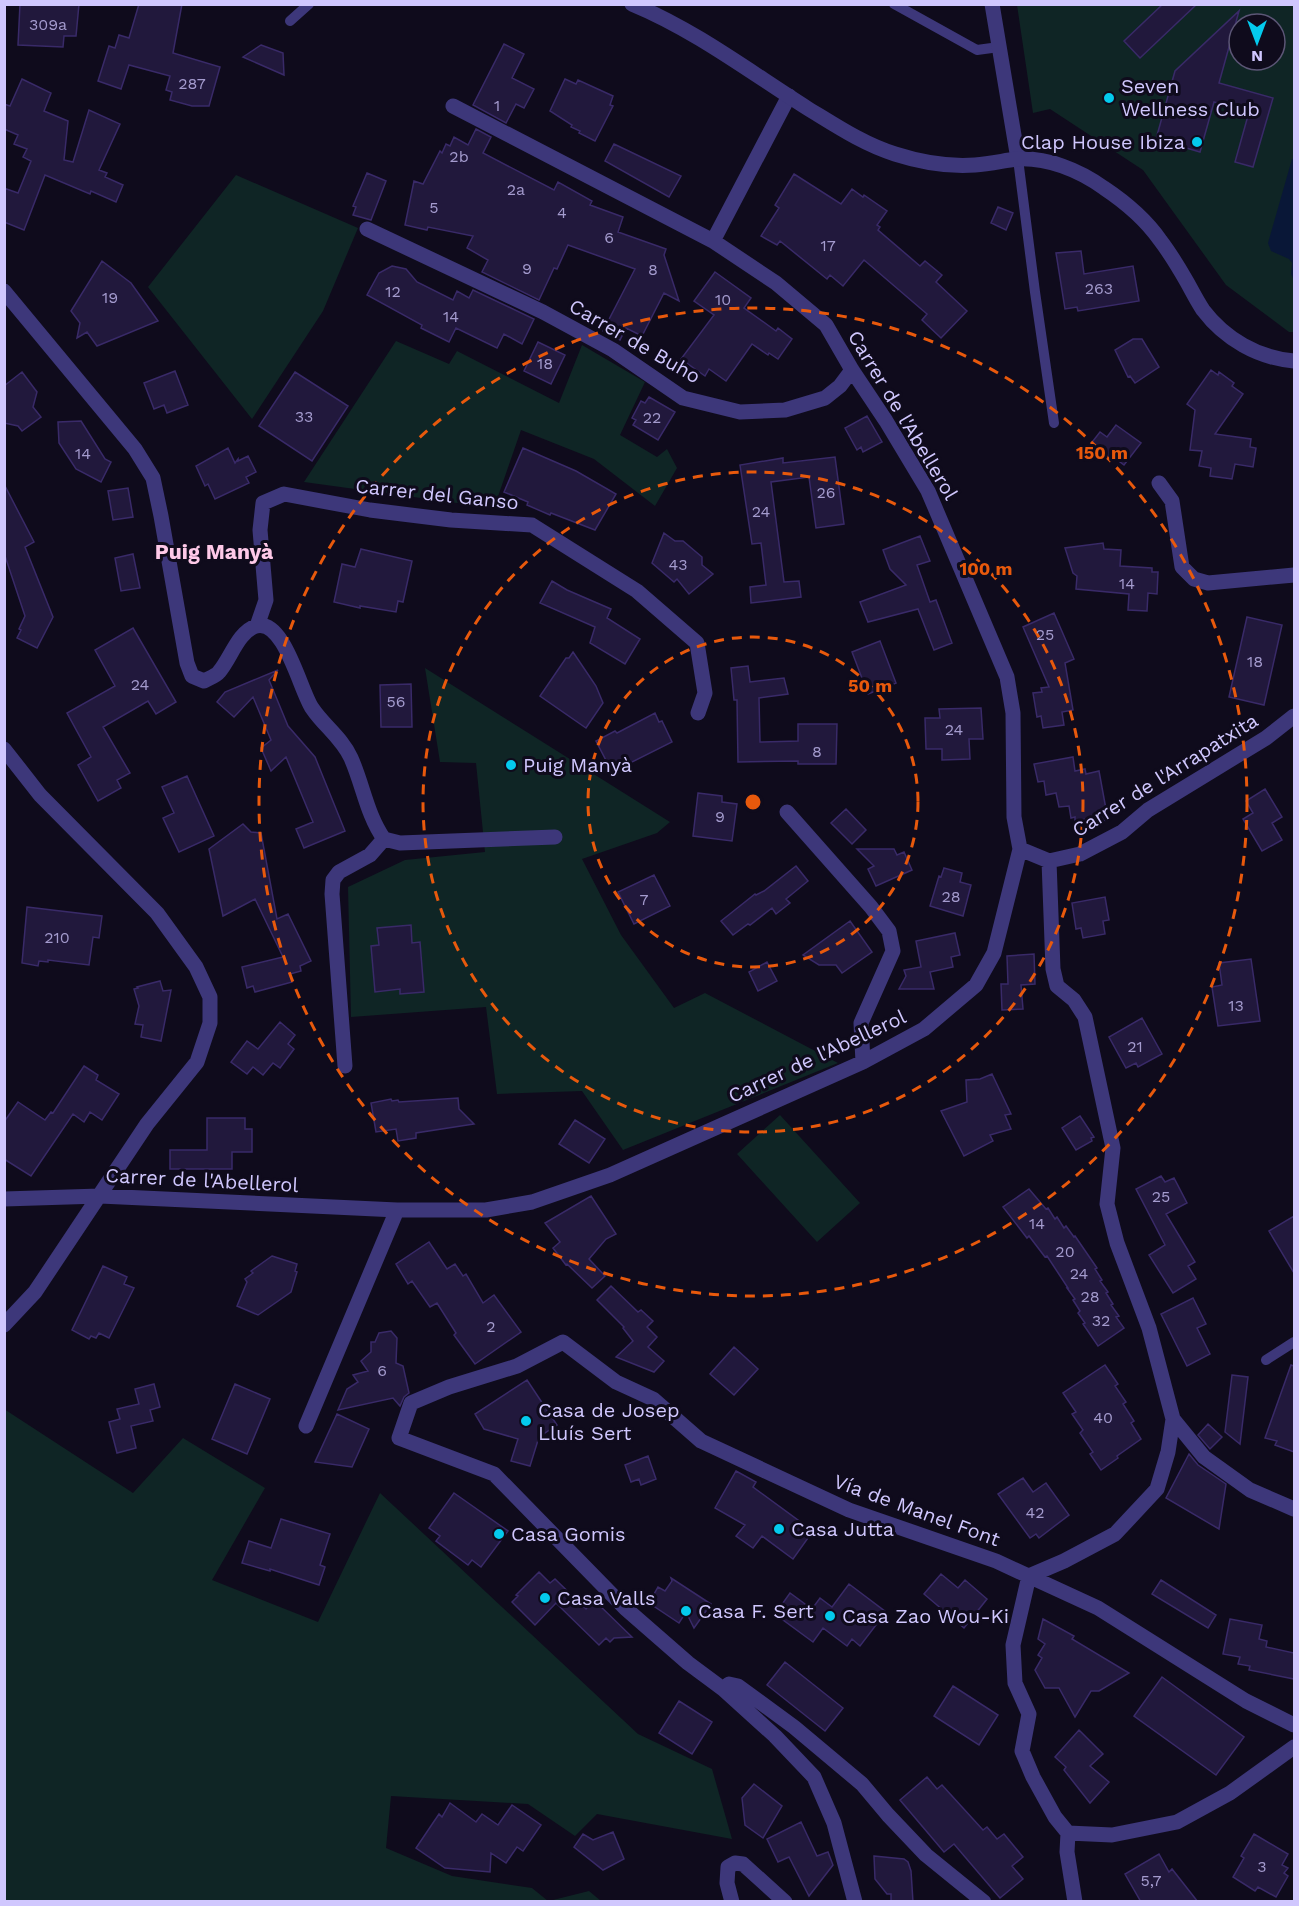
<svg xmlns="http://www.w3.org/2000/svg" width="1299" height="1906" font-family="'Work Sans',sans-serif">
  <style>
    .green { fill: #0f2525; fill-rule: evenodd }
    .water { fill: #091737 }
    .building { fill: #21183c; stroke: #392a68; stroke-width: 1.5 }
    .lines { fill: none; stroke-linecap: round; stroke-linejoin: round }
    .service { stroke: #3d377a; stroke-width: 10 }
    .minor { stroke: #3d377a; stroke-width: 15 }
    .tertiary { stroke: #3d377a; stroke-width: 15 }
    .ring { fill: none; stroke: #e8590c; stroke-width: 3; stroke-dasharray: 10 8 }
    .poi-dot { fill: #04caed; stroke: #0f0b1c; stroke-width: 2 }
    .labels { text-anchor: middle; stroke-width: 6; stroke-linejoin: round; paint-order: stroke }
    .number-label { font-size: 16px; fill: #a49bce }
    .poi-label { font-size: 20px; fill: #d0c7fe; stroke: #0f0b1c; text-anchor: start }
    .street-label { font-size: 20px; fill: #d0c7fe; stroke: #0f0b1c }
    .neighbourhood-label { font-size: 21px; font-weight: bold; fill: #fec9e8; stroke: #0f0b1c }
    .centre { fill: #e8590c; stroke: #0f0b1c; stroke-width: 3 }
    .ring-label { font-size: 18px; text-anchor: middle; font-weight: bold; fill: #e8590c; stroke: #0f0b1c; stroke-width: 6; stroke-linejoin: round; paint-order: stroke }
  </style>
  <rect width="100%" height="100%" fill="#0f0b1c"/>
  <path class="green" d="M1017,5h277v327h-5l-63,-47 -83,-115 -93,-61 -17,4zM1239,24h36v36h-36z
    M236,175l122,53 -35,83 -71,108 -104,-132z
    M396,341l53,23 8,-13 102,52 23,-58 63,37 -25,53 37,22 10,-8 10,19 -22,38 -61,-47 -73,-29 -27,78 -190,-26z
    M425,668l245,154 -13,11 -75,26 39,76 53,73 31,-15 133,70 -215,87 -41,-59 -85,3 -11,-87 -135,10 -3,-130 57,-27 80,-8 -9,-89 -36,-1z
    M780,1115l80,88 -43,39 -80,-88z
    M4,1409l129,84 50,-55 82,50 -53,92 106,42 62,-129 258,241 74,35 20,70 -135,-25 -22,22 -47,-32 -137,-8 -5,52 66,28 80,12 16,13h-543z
    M589,1891l12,10h-52z"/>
  <path class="water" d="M1292,159h2v121l-3,-6 1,-11 -3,-4 -18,-8 -3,-8z"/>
  <path class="building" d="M20,4h59l-3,32h-12l-1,11 -45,-2z
    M139,4h43l-9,49 47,14 -11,39h-17l-22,-6 2,-8 -6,-2 4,-14 -41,-11 -8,24 -23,-8 11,-35 6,2 4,-13 10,3z
    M1163,4h34l-57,54 -16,-17z
    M1239,11l-20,72 54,15 -20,69 -18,-5 14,-50 -35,-10 -14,50 -44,-13 19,-68z
    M504,44l20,10 -12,24 22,11 -10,19 -8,-4 -10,19 -33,-18z
    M261,45l22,8 1,22 -41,-18z
    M22,79l29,14 -7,18 24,10 -4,39 9,2 16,-52 31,14 -21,46 8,3 -2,4 18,8 -7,17 -25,-11 -1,3 -45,-19 -21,55 -20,-8v-34l14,5 13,-32 -8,-4 4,-8 -13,-5 4,-9 -14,-6v-25l6,2z
    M565,79l11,5 2,-4 35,16 -3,9 3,1 -18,35 -16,-8 1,-2 -9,-4 1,-2 -22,-14z
    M476,129l15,8 -8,16 71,37 4,-8 34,19 -2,4 33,12 -5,15 48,17 -2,6 15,46 -15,-8 -22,43 -16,-8 -6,12 -17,-9 32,-62 -67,-24 -11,24 -3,-1 -15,32 -57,-28 6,-12 -21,-12 6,-12 -45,-9 -1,3 -22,-5 9,-44 9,3 17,-33 2,2 4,-9 4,2 4,-9 14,8z
    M614,144l67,32 -12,21 -64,-36z
    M367,173l19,8 -15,39 -18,-5 3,-8 -3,-1z
    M794,174l47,30 11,-15 11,8 1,-2 23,16 -10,14 3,2 -2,3 42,36 5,-5 17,14 -6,7 31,29 -26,27 -19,-18 5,-6 -63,-54 -21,26 -13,-11 -3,4 -47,-38 -3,4 -16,-9 18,-28 -4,-3z
    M998,207l15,6 -7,17 -15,-7z
    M1081,251l3,23 49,-8 6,35 -61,10 -1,-4 -12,2 -9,-56z
    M102,261l29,22 27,38 -61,25 -10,-14 -10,6 3,-15 -9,-12z
    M392,266l14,3 11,13 36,18 4,-9 12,7 4,-8 61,29 -12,25 -18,-10 -7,14 -41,-20 -7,14 -28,-14 1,-3 -55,-30 12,-22z
    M715,272l36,26 -7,10 32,23 2,-3 14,11 -14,20 -9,-6 -1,2 -16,-11 -26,37 -17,-12 -4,7 -24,-17 33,-44 -20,-14z
    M1133,339h9l17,28 -24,16 -5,-7 -2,1 -13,-27z
    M538,342l27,13 -14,29 -27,-13z
    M1211,370l7,5 1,-3 15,11 -2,3 11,8 -28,40 36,5 -1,8 6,1 -3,19 -18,-3 -3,15 -22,-3 1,-8 -12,-2 3,-15 -12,-1 5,-40 -8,-6z
    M175,371l13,34 -21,8 -3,-8 -10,4 -10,-26z
    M22,372l15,20 -4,15 8,10 -19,14 -4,-5 -14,-3v-37z
    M295,372l53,34 -36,55 -53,-35z
    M649,397l26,15 -17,28 -25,-15 3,-5 -4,-2 9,-17 4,2z
    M867,416l15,26 -19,10 -2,-5 -4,3 -12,-22z
    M81,421l24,38 6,3 -10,20 -25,-13 -17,-26 -1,-21z
    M1116,425l25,18 -17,22 -12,-9 -3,4 -20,-14 11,-14 7,5z
    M228,448l7,15 3,-4v2l10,-5 8,16 -10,5 3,6 -34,16 -7,-15 -3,2 -9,-20z
    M523,448l53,23 40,23 -21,36 -44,-17 -1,2 -23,-10 1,-3 -24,-10z
    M835,457l9,67 -28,4 -7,-51 -38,5 13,100 15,-1 2,16 -50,6 -1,-16 16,-2 -5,-42 -9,1 -12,-79 43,-7v5z
    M4,484l30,58 -9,5 28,70 -16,31 -20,-10 4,-8 -2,-1 6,-13 -21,-63z
    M128,488l5,29 -20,3 -5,-29z
    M664,533l11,8h8l19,16v8l11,9 -24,20 -12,-15 -3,3 -22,-19z
    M920,536l10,25 -13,4 13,37 6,-2 16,43 -18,7 -16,-41 -50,13 -8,-20 46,-17 -16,-16 -7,-19z
    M1103,543l1,6 17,1 -1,16 32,2v4h6l-1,22 -9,-1 -1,18 -19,-1 1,-16 -53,-5 1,-13 -4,-3 -8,-25z
    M361,549l51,12 -9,41 -5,-1 -2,11 -36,-6v2l-26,-6 8,-38 13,3z
    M133,554l7,34 -19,3 -6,-33z
    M552,581l15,9 44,19 -4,9 33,21 -15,25 -35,-21 5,-16 -55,-24z
    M1054,613l20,46 -9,4 8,47 -11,2 2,13 -21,3 -2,-12 -4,1 -4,-24 9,-1 -1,-4 8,-1 -26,-60z
    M1247,617l35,8 -18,80 -35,-8z
    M133,628l43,74 -20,12 -8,-13 -45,26 27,46 -13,7 4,8 -23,13 -20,-36 13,-8 -24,-44 48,-27 -20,-36z
    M880,641l16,42 -28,11 -16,-42z
    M573,652l23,34 7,17 -17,25 -46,-32 26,-38h3z
    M748,666l2,16 34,-4 4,16 -29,4 1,44 38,-1v-17h39l-1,40h-38v-3l-60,1 -1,-62h-3l-3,-32z
    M278,670l-9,10 19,46 27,31 30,74 -41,17 -8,-19 17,-7 -27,-65 -15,14 -10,-23 10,-8 -18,-43 -19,20 -17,-15 8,-10z
    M411,684l1,43h-31l-1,-42z
    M981,708l2,31h-14l1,20 -28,1v-11h-16l-1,-31h15l-1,-9z
    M655,713l4,9 3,-1 10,21 -60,30 -16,-31 19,-10 2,2z
    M1073,757l2,14 10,-2 1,5 13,-3 9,49 -16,3 -1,-5 -16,3v-4l-4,1 -2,-12 -10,1 -3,-14 -10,2 -2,-14 -6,1 -4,-18z
    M187,776l27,60 -35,16 -16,-34 11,-5 -12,-26z
    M1265,789l17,28 -10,6 10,17 -20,11 -19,-32 10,-6 -7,-12z
    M698,793l24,3v6l15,2 -5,37 -39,-5z
    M846,809l20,21 -14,14 -21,-21z
    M243,824l8,8 10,1 16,86 11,-5 23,47 -11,5 1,5 -11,3 2,8 -37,10 -2,-6 -6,2 -5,-21 41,-10 -28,-58 -32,17 -14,-67z
    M857,849h37l3,6 7,-3 8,18 -36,16 -8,-17 6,-3z
    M796,866l12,15 -22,18 4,4 -14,11 -4,-6 -22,17 -2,-1 -15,11 -12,-14 34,-27 1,1 8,-4z
    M944,868l18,5 -2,9 11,3 -8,31 -33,-10 9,-30 2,1z
    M654,875l16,31 -36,18 -16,-32z
    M1105,897l4,23 -6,1 2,13 -22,4 -2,-10 -5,1 -4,-26z
    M27,907l75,9 -3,22 -6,-1 -4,28 -41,-5v2l-9,-1 -1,5 -16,-3z
    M850,921l22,31 -30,21 -6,-8h-17l-16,-10z
    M411,925l1,18 8,-1 4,50 -24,2v-5l-25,3 -4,-46 8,-1 -2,-17z
    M955,933l5,22 -9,2 2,10 -23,5 4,17h-35l7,-13 -2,-6 17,-3 -5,-26z
    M1034,954l1,30 -14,1 2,24 -21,1 -1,-26h7l-1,-28z
    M1251,959l9,62 -42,5 -6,-39 10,-2 -3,-22z
    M767,962l10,19 -19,10 -9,-19z
    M160,981l3,10 8,-1 -10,51 -20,-4 2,-12 -8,-1 4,-18 -5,-17 4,-1 -1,-1z
    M1142,1018l20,36 -24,13 -2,-4 -10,5 -17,-31z
    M280,1022l15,13 -7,9 6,5 -14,19 -7,-5 -10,12 -10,-8 -6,7 -16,-12 16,-21 11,8z
    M84,1066l14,9 -2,5 23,14 -17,26 -12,-8 -6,10 -11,-8 -42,62 -27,-17v-37l14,-20 27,18 6,-8 2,1z
    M992,1074l19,40 -6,1 6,14 -21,6 3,6 -29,15 -23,-45 26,-9 -1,-22 14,-1z
    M458,1098l1,11 15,15 -58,9v5l-18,3 -2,-12 -20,3 -5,-29 20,-4 1,2 6,-1 1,2z
    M1080,1116l14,21 -3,1 1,3 -16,9 -14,-22z
    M207,1118h38v11h7v23h-20v17h-62v-19h37z
    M575,1120l30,19 -16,24 -30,-19z
    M1161,1176l4,6 9,-4 13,25 -21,11 29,48 -7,4 8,13 -23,14 -24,-38 16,-10 -29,-56z
    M1029,1189l17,20 2,-1 7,11 2,-2 7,11 2,-2 8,11 1,-1 22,32 -2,1 7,11 -2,1 8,11 -2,1 7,11 -2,1 8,11 -3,1 8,11 -26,18 -15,-22 2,-1 -7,-10 2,-2 -7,-11 2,-1 -8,-11h1l-21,-32 -2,1 -16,-21 -2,2 -24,-31z
    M591,1196l25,38 -10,5 -17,20 16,17 -13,12 -25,-24 -1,1 -13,-17 7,-6 -15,-19z
    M1294,1216v57l-25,-42z
    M429,1242l18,27 8,-5 8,12 3,-2 17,29 11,-8 27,37 -46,32 -21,-29 2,-2 -19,-30 -7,4 -18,-26 -4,3 -12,-20z
    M272,1256l25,8 -2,7 2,1 -6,20 -33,23 -21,-9 10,-24 -2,-3 8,-6 -2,-2z
    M103,1266l24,11 -3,7 10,4 -25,50 -10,-5 -3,5 -5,-2 -2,3 -17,-9z
    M611,1286l27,26 3,-2 12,11 -6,6 10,10 -9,10 16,14 -10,11 -38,-15 17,-16 -10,-13 1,-1 -27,-27z
    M1193,1298l13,26 -9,4 13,26 -23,12 -26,-52z
    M391,1331l6,7 -1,25 7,3 6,27 -5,4 -4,9 -7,-8 -55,12 9,-21 11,-7 -5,-7 15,-4 -7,-10 10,-9v-10h4l4,-9z
    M734,1347l24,22 -24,26 -24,-21z
    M1105,1365l13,19 -3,2 11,16 -3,2 11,17 -3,2 10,16 -24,17 1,2 -17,12 -11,-16 3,-2 -13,-19 3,-3 -11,-16 4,-2 -13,-19z
    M1291,1365l3,1v86l-19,-7 2,-4 -12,-3z
    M1232,1375l16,2 -8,67 -15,-12z
    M527,1380l30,45 -18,12 -9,29 -19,-5 7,-22 -34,-10 -9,-15z
    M154,1384l6,23 -10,3 3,11 -22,5 5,22 -19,5 -8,-31 11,-3 -3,-10 22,-5 -4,-15z
    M235,1384l35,15 -23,55 -35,-15z
    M337,1414l32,15 -17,38 -37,-5z
    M1208,1424l14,13 -12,12 -12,-14z
    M1189,1454l9,11 28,19 -7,45 -53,-31z
    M648,1456l8,23 -15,6 -2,-6 -8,3 -6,-17z
    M736,1471l20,11 -3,5 60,44 -20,28 -31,-23 -9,12 -17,-12 9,-11 -30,-17z
    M1023,1478l10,14 13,-9 23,32 -30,23 -3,-4 -6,4 -32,-44z
    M454,1493l54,38 -27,36 -9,-7 -4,5 -32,-24 4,-5 -11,-8z
    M281,1519l49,15 -10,31 5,2 -6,18 -49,-16v2l-28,-8 7,-22 22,7z
    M539,1572l11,11 5,-4 31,30 8,-9 38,37 -18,1 -4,4 -4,-4 -7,7 -43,-42 -21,22 -23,-23 6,-6 -2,-1z
    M941,1574l17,14 7,-8 22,19 -23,29 -40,-34z
    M671,1578l40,26 -17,24 -8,-16 -7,11 -30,-20 9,-16 7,4 7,-10z
    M1161,1580l55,35 -8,13 -56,-34z
    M849,1584l37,28 -26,34 -8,-7 -5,7 -24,-18 -10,14 -38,-28 15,-21 22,16 8,-11 12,9z
    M1043,1619l31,17 -2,3 57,34 -30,18h-8l-16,26 -16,-29h-14l-10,-18 7,-12 -4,-3 7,-11 -7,-5z
    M1230,1619l32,6 -3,14 8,2 -1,6 28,6v26l-45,-9 1,-4 -12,-2 2,-7 -17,-3z
    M785,1662l58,46 -18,23 -58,-46z
    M1162,1677l82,60 -28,38 -82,-59z
    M953,1686l45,29 -19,30 -45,-29z
    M679,1701l33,21 -20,32 -33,-21z
    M1079,1730l24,24 -13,12 19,16 -19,21 -26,-33 2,-3 -11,-10z
    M927,1777l10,12 5,-4 41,45 4,-3 10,12 7,-5 19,23 -11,9 11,13 -23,19 -46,-54 -10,8 -44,-52z
    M754,1784l28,22 -19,32 -18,-13 -3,-27z
    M450,1803l26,19 6,-8 16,11 14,-20 29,20 -18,26 -6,-4 -11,16 -15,-10 -1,19 -45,-4 -29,-20 23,-34 3,3z
    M801,1822l16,34 11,-4 5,13 -24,31 -20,-39 -11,5 -11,-23z
    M613,1832l11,27 -21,11 -29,-23 9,-13 10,6z
    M1254,1834l34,20 -6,11 6,3 -4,5 4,3 -12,21 -18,-10 -3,4 -22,-14 11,-19 -3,-2z
    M1159,1854l10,18 3,-3 26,33h-57l-16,-28z
    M874,1856l30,3 4,3 3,9 2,31h-22v-8h-4l-12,-15z"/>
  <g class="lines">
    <path class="service" d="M894,4l83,46 22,-3
      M290,21l19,-17
      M1018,159l17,133 19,131
      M1266,1360l28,-18"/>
    <path class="minor" d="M992,4l26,155
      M367,229l176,83 70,38 70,48 57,14 45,-2 40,-12 15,-12 12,-16
      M713,241l76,-145
      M4,291l131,158 18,29 8,38 26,147 5,13 12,5c5,-3 12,-5 15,-9 12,-14 19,-40 37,-46 28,-8 44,64 56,82 12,18 30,30 39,50 12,27 16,57 33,81l-14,16 -31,17 -6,8 -1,14 13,172
      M1159,483l13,18 10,66 12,12 14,4 86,-8
      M257,626l9,-26 -6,-70 3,-27 21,-9 86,16 81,10 81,5 105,66 60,52 8,50 -7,20
      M4,749l36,46 117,118 39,54 14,30v26l-13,39 -50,62 -112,168 -31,33
      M787,812l84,95 18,24 4,20 -32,72 2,39
      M384,839l16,4 155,-6
      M1020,849l29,12 31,-7 42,-22 26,-22 118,-72 28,-22
      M1049,861l4,108 4,17 17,14 11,17 28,131 -6,56 10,39 32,85 24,91 -5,33 -11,37 -42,45 -51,27 -35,15 -16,69 2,38 14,31 -7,37 11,26 22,40 13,16 -1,19 8,50
      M4,1199l96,-3 297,14h89l46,-8 78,-27 253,-113 61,-33 52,-44 18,-32 26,-104 -6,-32 -1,-104 -6,-36 -79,-186 -42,-70 -34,-51 -26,-45 -50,-42 -63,-42 -260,-135
      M1173,1419l31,38 46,33 44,19
      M306,1426l91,-216
      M723,1689l6,-5 9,2 56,41 68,57 26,31 38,40 58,47
      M1068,1833l44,2 65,-13 53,-29 64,-46
      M732,1902l-5,-19 1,-16 7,-4 8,1 42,38
      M855,1902l-21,-79 -20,-46 -39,-41 -52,-47 -35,-26 -63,-55 -131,-134 -95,-36 12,-35 38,-16 68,-21 46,-24 53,40 37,17 48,42 148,69 147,51 102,47 148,93 48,24"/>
    <path class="tertiary" d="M632,4c63,26 118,68 175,104 28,17 56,36 88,46 25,8 53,13 80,11 14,-1 27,-4 41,-6 31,-2 63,11 88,29 21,14 42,32 56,52 10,13 19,28 27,42 5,9 10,19 16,28 22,29 55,48 91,51"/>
  </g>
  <g class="ring">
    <circle cx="753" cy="802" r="165"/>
    <circle cx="753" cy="802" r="330"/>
    <circle cx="753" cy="802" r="494"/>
  </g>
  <g class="poi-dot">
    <circle cx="1109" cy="98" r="6"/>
    <circle cx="1197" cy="142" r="6"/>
    <circle cx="511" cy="765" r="6"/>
    <circle cx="526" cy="1421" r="6"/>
    <circle cx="779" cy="1529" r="6"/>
    <circle cx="499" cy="1534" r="6"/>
    <circle cx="545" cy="1598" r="6"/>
    <circle cx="686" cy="1611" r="6"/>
    <circle cx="830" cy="1616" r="6"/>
  </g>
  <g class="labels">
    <g class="number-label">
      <text x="48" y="30">309a</text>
      <text x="192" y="89">287</text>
      <text x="497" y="111">1</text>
      <text x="459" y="162">2b</text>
      <text x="516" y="195">2a</text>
      <text x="434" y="213">5</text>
      <text x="562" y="218">4</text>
      <text x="609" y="243">6</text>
      <text x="828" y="251">17</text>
      <text x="527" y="274">9</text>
      <text x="653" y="275">8</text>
      <text x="1099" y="294">263</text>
      <text x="393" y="297">12</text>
      <text x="110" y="303">19</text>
      <text x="723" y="305">10</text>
      <text x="451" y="322">14</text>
      <text x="545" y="369">18</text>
      <text x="304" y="422">33</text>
      <text x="652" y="423">22</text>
      <text x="83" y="459">14</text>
      <text x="826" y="498">26</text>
      <text x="761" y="517">24</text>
      <text x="678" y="570">43</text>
      <text x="1127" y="589">14</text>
      <text x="1045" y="640">25</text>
      <text x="1255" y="667">18</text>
      <text x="140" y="690">24</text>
      <text x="396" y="707">56</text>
      <text x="954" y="735">24</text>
      <text x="817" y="757">8</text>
      <text x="720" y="822">9</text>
      <text x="951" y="902">28</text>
      <text x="644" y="905">7</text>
      <text x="57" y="943">210</text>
      <text x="1236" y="1011">13</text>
      <text x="1135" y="1052">21</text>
      <text x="1161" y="1202">25</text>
      <text x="1037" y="1229">14</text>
      <text x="1065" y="1257">20</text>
      <text x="1079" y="1279">24</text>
      <text x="1090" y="1302">28</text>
      <text x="1101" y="1326">32</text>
      <text x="491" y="1332">2</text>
      <text x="382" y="1376">6</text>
      <text x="1103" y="1423">40</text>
      <text x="1035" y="1518">42</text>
      <text x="1262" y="1872">3</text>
      <text x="1151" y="1886">5,7</text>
    </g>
    <g class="poi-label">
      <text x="1121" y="93">Seven<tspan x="1121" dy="23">Wellness Club</tspan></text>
      <text x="1185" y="149" text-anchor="end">Clap House Ibiza</text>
      <text x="523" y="772">Puig Manyà</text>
      <text x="538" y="1417">Casa de Josep<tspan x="538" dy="23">Lluís Sert</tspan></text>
      <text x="791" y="1536">Casa Jutta</text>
      <text x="511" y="1541">Casa Gomis</text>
      <text x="557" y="1605">Casa Valls</text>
      <text x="698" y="1618">Casa F. Sert</text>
      <text x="842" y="1623">Casa Zao Wou-Ki</text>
    </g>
    <g class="street-label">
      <text transform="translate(635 341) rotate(30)" y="7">Carrer de Buho</text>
      <text transform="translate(903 415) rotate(59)" y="7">Carrer de l'Abellerol</text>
      <text transform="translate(437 494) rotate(6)" y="7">Carrer del Ganso</text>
      <text transform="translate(1165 775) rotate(-32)" y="7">Carrer de l'Arrapatxita</text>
      <text transform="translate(817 1056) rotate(-25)" y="7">Carrer de l'Abellerol</text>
      <text transform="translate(202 1180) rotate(3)" y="7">Carrer de l'Abellerol</text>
      <text transform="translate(917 1510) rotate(20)" y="7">Vía de Manel Font</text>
    </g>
    <g class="neighbourhood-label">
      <text x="214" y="559">Puig Manyà</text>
    </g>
  </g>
  <circle cx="753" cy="802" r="9" class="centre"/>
  <g class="ring-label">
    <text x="1102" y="459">150 m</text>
    <text x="986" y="575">100 m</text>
    <text x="870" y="692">50 m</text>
  </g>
  <rect width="1299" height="1906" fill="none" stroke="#d0c7fe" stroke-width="12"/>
  <g transform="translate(1257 42) rotate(180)"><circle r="28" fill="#0f0b1c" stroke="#5c5676" stroke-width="1.5"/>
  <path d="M0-4.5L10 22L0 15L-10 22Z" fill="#04caed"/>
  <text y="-9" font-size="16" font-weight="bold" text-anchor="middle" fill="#d0c7fe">N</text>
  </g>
</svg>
